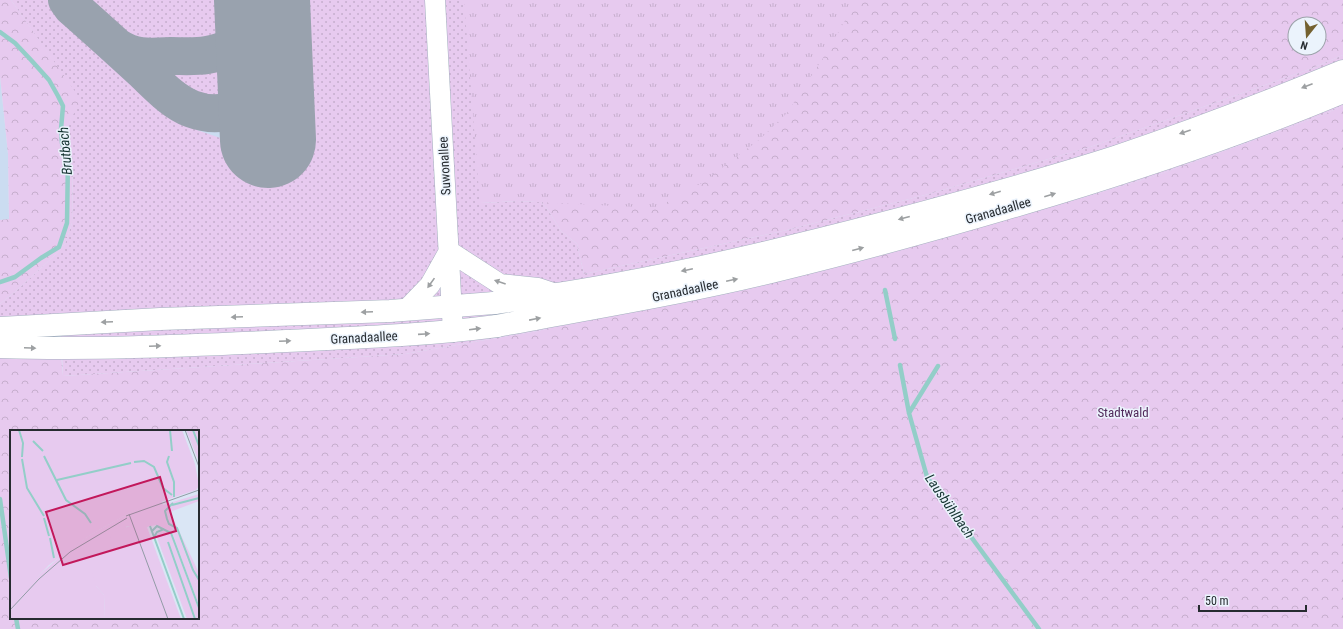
<svg xmlns="http://www.w3.org/2000/svg" width="1343" height="629" font-family="'Roboto Condensed',sans-serif">
  <style>
    .built { fill: #cbdcf1 }
    .grass { fill: url(#grass-dots) }
    .forest { fill: url(#forest-crowns); fill-rule: evenodd }
    .park { fill: url(#park-tufts) }
    .lines { fill: none; stroke-linecap: round; stroke-linejoin: round }
    .stream { stroke: #93cec8; stroke-width: 4.5 }
    .taxiway { stroke: #99a2ae; stroke-width: 38 }
    .runway { stroke: #99a2ae; stroke-width: 96 }
    .tertiary-casing { stroke: #a4b0bf; stroke-width: 21 }
    .primary-casing { stroke: #a4b0bf; stroke-width: 23 }
    .trunk-casing { stroke: #a4b0bf; stroke-width: 23 }
    .tertiary { stroke: #fff; stroke-width: 20 }
    .primary { stroke: #fff; stroke-width: 22 }
    .trunk { stroke: #fff; stroke-width: 22 }
    .oneway { fill: #9da0a2 }
    .labels { text-anchor: middle; stroke-width: 3; stroke-linejoin: round; paint-order: stroke }
    .street-label { font-size: 13px; fill: #262b30; stroke: #ebf3fc }
    .park-label { font-size: 13px; fill: #522c5c; stroke: #ebf3fc }
    .water-label { font-size: 14px; font-style: italic; fill: #163432; stroke: #ebf3fc }
    .inset-river { fill: none; stroke: #93cec8; stroke-width: 2 }
    .inset-road { fill: none; stroke: #929ba6; stroke-width: 1 }
    .view { fill: #c2185b; fill-opacity: 0.15; stroke: #c2185b; stroke-width: 2 }
    .inset-edge { fill: none; stroke: #262b30; stroke-width: 2 }
  </style>
  <defs>
    <pattern id="grass-dots" width="8" height="8" patternUnits="userSpaceOnUse"><rect width="8" height="8" fill="#e7caef"/><path d="M2 2h.1M6 6h.1" fill="none" stroke="#c6aecd" stroke-width="1.8" stroke-linecap="round"/></pattern>
    <pattern id="forest-crowns" width="20" height="18" patternUnits="userSpaceOnUse"><rect width="20" height="18" fill="#e7caef"/><path d="M2 6a3 3 0 1 1 6 0M12 15a3 3 0 1 1 6 0" fill="none" stroke="#c6aecd"/></pattern>
    <pattern id="park-tufts" width="24" height="20" patternUnits="userSpaceOnUse"><rect width="24" height="20" fill="#e7caef"/><path d="M3 7l-1-3M5 7V3M7 7l1-3M15 17l-1-3M17 17v-4M19 17l1-3" fill="none" stroke="#c6aecd"/></pattern>
  </defs>
  <rect width="100%" height="100%" fill="#dae6f5"/>
  <path class="built" d="M11,0h381l-111,270z
    M0,76l8,78 1,65 -9,1z"/>
  <path class="grass" d="M11,0h46l6,9 134,121 41,14 62,-3 -7,-141h222l-34,203 36,-2 24,1 7,8 13,21 16,13 7,30 203,-44 138,-35 168,-49 217,-77 33,-14v51l-23,10 -168,61 -201,59 -371,83 -42,12 -133,23 -342,22 -3,-60 -60,2v-14l16,-13 38,-35 11,-12 7,-21 1,-63 -8,-30 15,-30z
    M78,0h153l1,23 -5,10 -8,10 -6,5 -10,2 -58,3c-26,-6 -48,-35 -67,-53z
    M224,63l5,1 3,2c6,21 -19,38 -37,35 -8,-1 -16,-7 -22,-12 -6,-5 -11,-10 -14,-17l2,-5 5,-1z"/>
  <path class="forest" d="M0,0h11l70,100 -16,30 8,30 -1,63 -7,21 -11,12 -38,35 -16,13v-84l9,-1 -1,-65 -8,-78z
    M683,0h660v55l-33,14 -217,77 -168,49 -138,35 -203,44 -7,-30 -16,-13 -13,-21 -7,-8zM1295,24h24v24h-24z
    M1343,106v523h-1343v-272l61,-4 2,23 342,-22 133,-23 42,-12 371,-83 201,-59 168,-61zM11,431h187v187h-187z"/>
  <path class="park" d="M464,0h393l-34,58 -36,55 -27,26 -58,44 -46,25 -139,-7 -36,2 -2,-11z"/>
  <g class="lines">
    <path class="stream" d="M0,32l15,11 16,17 18,20 9,16 5,10 -2,23 1,14 6,14 -1,66 -8,24 -18,11 -26,19 -15,5
      M885,290l10,49
      M900,365l9,48 18,64 112,152
      M909,413l29,-47
      M0,499l11,79
      M16,618l2,11"/>
    <path class="taxiway" d="M67,0l5,7c24,21 47,42 70,63 15,14 31,32 50,39 30,11 61,0 74,-30
      M117,47c18,12 33,10 54,9 12,0 24,1 36,-1 19,-3 42,-14 50,-33 2,-6 3,-14 5,-21"/>
    <path class="runway" d="M262,0l6,140"/>
    <defs>
      <path id="tertiary" d="M435,0l18,332
        M449,251l51,33 38,4 18,6
        M406,310l24,-25 19,-34"/>
      <path id="primary" d="M0,328l160,-9 230,-8 104,-8
        M0,347c89,3 178,-1 267,-5 77,-4 154,-6 230,-16"/>
      <path id="trunk" d="M494,303c130,-16 259,-46 386,-79 79,-21 157,-42 235,-67 77,-26 153,-55 228,-86
        M497,326c94,-18 189,-33 282,-56 91,-22 183,-48 273,-75 98,-30 196,-63 291,-103"/>
    </defs>
    <use href="#tertiary" class="tertiary-casing"/>
    <use href="#primary" class="primary-casing"/>
    <use href="#trunk" class="trunk-casing"/>
    <use href="#tertiary" class="tertiary"/>
    <use href="#primary" class="primary"/>
    <use href="#trunk" class="trunk"/>
  </g>
  <defs><path id="oneway-solid" d="M-6-.8H1V-3.2L6.5 0L1 3.2V.8H-6Z"/></defs>
  <g class="oneway">
    <use href="#oneway-solid" transform="translate(1307 86) rotate(159)"/>
    <use href="#oneway-solid" transform="translate(1185 132) rotate(161)"/>
    <use href="#oneway-solid" transform="translate(995 193) rotate(164)"/>
    <use href="#oneway-solid" transform="translate(1050 195) rotate(-17)"/>
    <use href="#oneway-solid" transform="translate(904 218) rotate(165)"/>
    <use href="#oneway-solid" transform="translate(858 249) rotate(-15)"/>
    <use href="#oneway-solid" transform="translate(687 270) rotate(168)"/>
    <use href="#oneway-solid" transform="translate(732 280) rotate(-12)"/>
    <use href="#oneway-solid" transform="translate(500 282) rotate(-161)"/>
    <use href="#oneway-solid" transform="translate(431 283) rotate(125)"/>
    <use href="#oneway-solid" transform="translate(367 312) rotate(178)"/>
    <use href="#oneway-solid" transform="translate(237 317) rotate(178)"/>
    <use href="#oneway-solid" transform="translate(535 319) rotate(-11)"/>
    <use href="#oneway-solid" transform="translate(107 322) rotate(177)"/>
    <use href="#oneway-solid" transform="translate(475 329) rotate(-7)"/>
    <use href="#oneway-solid" transform="translate(424 334) rotate(-4)"/>
    <use href="#oneway-solid" transform="translate(285 341) rotate(-3)"/>
    <use href="#oneway-solid" transform="translate(155 346) rotate(-2)"/>
    <use href="#oneway-solid" transform="translate(30 348) rotate(2)"/>
  </g>
  <g class="labels">
    <g class="street-label">
      <text transform="translate(444 166) rotate(-93)" y="5">Suwonallee</text>
      <text transform="translate(998 210) rotate(-16)" y="5">Granadaallee</text>
      <text transform="translate(685 290) rotate(-12)" y="5">Granadaallee</text>
      <text transform="translate(364 337) rotate(-3)" y="5">Granadaallee</text>
    </g>
    <g class="park-label">
      <text x="1123" y="417">Stadtwald</text>
    </g>
    <g class="water-label">
      <text transform="translate(65 151) rotate(-95)" y="5">Brutbach</text>
      <text transform="translate(950 506) rotate(55)" y="5">Lausbühlbach</text>
    </g>
  </g>
  <g transform="translate(10 430)">
    <rect width="189" height="189" fill="#dae6f5"/>
    <path d="M189,64v3l-30,8 -3,14 1,5 11,9 21,59v14l-27,-74 -16,-7 -9,2 34,92h-43l-8,-93 -5,1 -4,-2 -99,73 -12,15v-8l20,-22 32,-28 28,-20 43,-24 28,-11 2,5zM153,100l8,4 28,77v8h-12l-31,-84z" fill="#e7caef"/>
    <path d="M0,0h172l13,34 4,22 -3,4 -63,21 -43,24 -41,30 -39,40zM176,0h13v32zM189,67v4l-29,11 29,61v19l-21,-59 -11,-9 -2,-10 3,-9zM110,92l8,7 -32,57 8,9 1,24h-95v-6l12,-15 42,-39z" fill="#e7caef"/>
    <path d="M120,96l8,19 27,74h-60l-1,-24 -8,-9 -4,-14 11,-16 9,-23z" fill="#e7caef"/>
    <path class="inset-river" d="M9,0l4,13 -1,14M160,0l2,21M183,0l6,16M23,11l10,10M34,26l22,44 19,14 6,9M159,26l-2,6 7,20v15M12,29l5,29 17,28M124,32l10,-1 10,6 9,21 9,7M47,50l74,-17M163,73l-8,8 2,8 2,5 8,4 16,42 6,10M162,75l27,-7M34,88l5,18M140,96l34,93M142,101l5,-5 14,7 28,75M144,107l3,-5 7,-3M40,108l4,20M158,112l27,77"/>
    <path class="inset-road" d="M175,0l14,37M119,84l39,105M116,86l73,-26M0,180l29,-31 31,-27 57,-34"/>
    <path class="view" d="M150,47l16,54 -113,34 -17,-53z"/>
    <rect width="189" height="189" class="inset-edge"/>
  </g>
  <g transform="translate(1307 36) rotate(197)"><circle r="19" fill="#ebf3fc" stroke="#9ca3aa"/>
  <path d="M0-3L7 15L0 10L-7 15Z" fill="#746130"/>
  <text y="-6" font-size="11" font-weight="bold" text-anchor="middle" fill="#262b30">N</text>
  </g>
  <path d="M1199 605v6h107v-6" fill="none" stroke="#262b30" stroke-width="2"/>
  <text x="1205" y="605" font-size="12" fill="#262b30" stroke="#ebf3fc" stroke-width="3" paint-order="stroke">50 m</text>
</svg>
